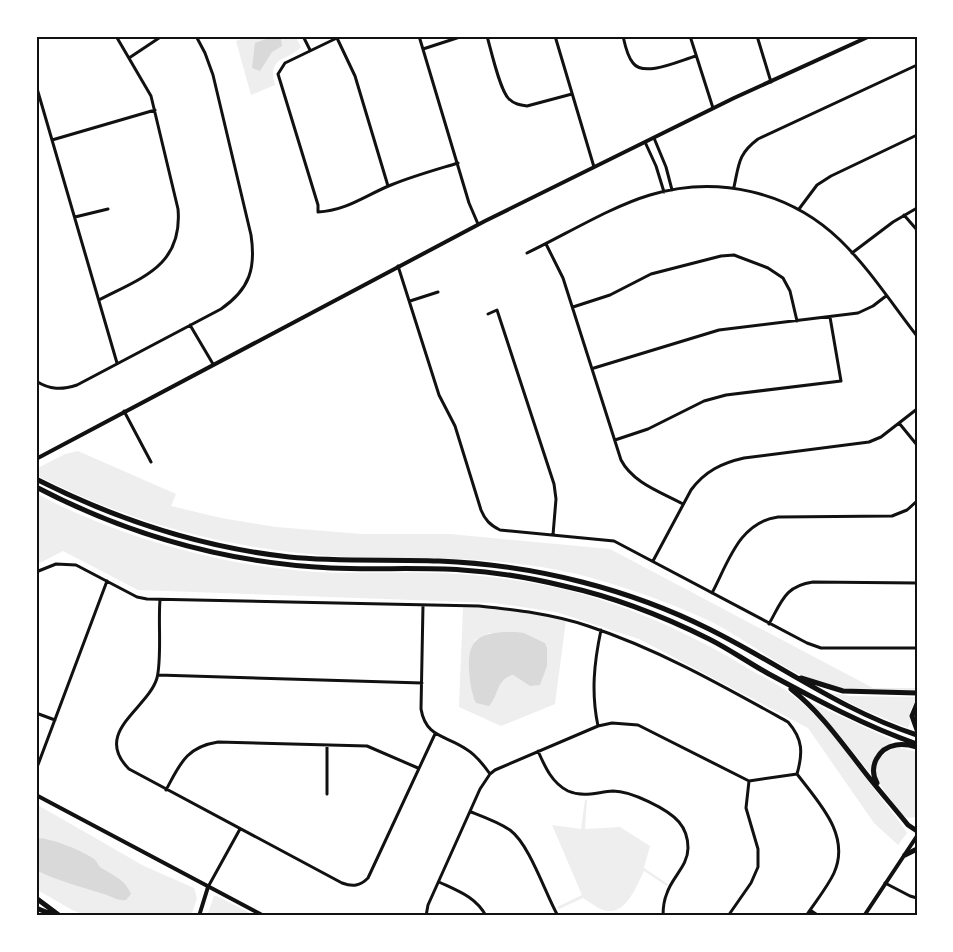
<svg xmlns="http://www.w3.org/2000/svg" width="953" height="952" font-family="'Fira Sans',sans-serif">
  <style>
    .green { fill: #eee; fill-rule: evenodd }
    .water { fill: #d9d9d9 }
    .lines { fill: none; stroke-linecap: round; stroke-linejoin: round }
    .minor { stroke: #111; stroke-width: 3 }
    .tertiary { stroke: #111; stroke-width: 4 }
    .secondary { stroke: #111; stroke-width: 4 }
    .motorway { stroke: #111; stroke-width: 5 }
    .neatline { fill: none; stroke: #111; stroke-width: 2 }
  </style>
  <rect width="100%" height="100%" fill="#fff"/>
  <path class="green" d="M250,36h45l6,11c-15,15 -34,9 -26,38l-24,10 -15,-54z
    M78,451l98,43 -5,12 50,12 55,9 86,7h88l160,15 263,139h44v3c-24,-1 -56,2 -79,-3 -46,-9 -85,-45 -126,-66 -43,-20 -89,-36 -135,-48 -38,-9 -81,-14 -120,-15 -37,-2 -74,1 -111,-2 -113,-7 -209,-31 -310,-82v-6l29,-15z
    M36,493c76,42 180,71 266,78 46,4 92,0 137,2 31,1 63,5 93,10 77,13 151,46 217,86 14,8 29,15 42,25 34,26 58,62 84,96 10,14 23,28 32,43l-9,12 -24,-22 -66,-95 -169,-89 -83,-27 -61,-9 -357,-13 -75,-39 -27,14z
    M463,605l60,6 43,9 -11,84 -54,22 -42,-19zM489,633h35l21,10 -15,43 -17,-11c-10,2 -29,16 -40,22l-4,-30 6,-27z
    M830,693l20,3 67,1c0,6 -4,7 -6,12 -3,7 1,13 -3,19l-46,-19z
    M811,704h3l78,36 -1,4c-15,6 -15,16 -21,29l-34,-42z
    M896,747l21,5v65l-10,1 -4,-3c-17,-23 -48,-50 -7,-68z
    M585,800h2l-2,29 35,-2 30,19 -6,22 24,16 -1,2 -23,-15c-7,14 -17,42 -36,40 -8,0 -18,-9 -25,-13l-24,11 -2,-2 25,-12 -30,-70 29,4z
    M36,804l108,62 50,22 3,10 -6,18h-103l-16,-6 -36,-21z
    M214,896h3l38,20h-48z"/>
  <path class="water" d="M271,37l10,2 1,7 -10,6 -12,19 -8,-3 3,-25z
    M516,632l8,1 21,10 2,5v18l-7,19 -10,1 -17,-11c-17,4 -14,20 -24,31l-13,-3c-5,-10 -6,-22 -7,-33 -2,-36 16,-38 47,-38z
    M36,838c12,-1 48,13 58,21 4,3 4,8 9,10 13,8 22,11 28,25l-5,6c-9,1 -13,-3 -22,-6 -23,-7 -46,-13 -68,-24z"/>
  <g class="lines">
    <path class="minor" d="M303,36l7,14
      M341,36l-56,27 -7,11 40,131v7c28,-1 48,-17 73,-27 22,-9 44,-15 67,-22
      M419,36l50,167 9,21
      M487,36c4,14 13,55 22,63 5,5 11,6 18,7l45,-12
      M555,36l39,131
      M623,36c2,9 4,20 10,27 11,15 48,-3 63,-7
      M690,36l23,72
      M757,36l14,46
      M337,38l18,38 33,110
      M423,49l40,-13
      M129,58l33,-22
      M36,85l81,278
      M654,138l12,29 6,23
      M52,140l103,-30
      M645,142l11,24 8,26
      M734,187c5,-23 4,-33 24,-48l159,-74
      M799,209l18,-24 14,-9 86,-41
      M904,215l13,15
      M75,217l33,-8
      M546,244l17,34 58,182c12,23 40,32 62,44
      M527,253c38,-18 83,-46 123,-58 67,-20 139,-4 190,45 29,28 52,64 77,96
      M852,253l41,-31 24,-14
      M398,266l41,129 16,31 26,84c4,10 9,15 19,20l114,11 193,102 14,5h96
      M99,300c42,-22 84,-34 79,-91l-27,-113 -35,-60
      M410,301l28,-9
      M573,307l37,-12 41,-21 70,-18 13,-1 34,13 15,10 7,13 7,30
      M488,314l9,-4 57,174 2,15 -3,36
      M190,325l23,39
      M594,368l125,-38 139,-17 15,-7 13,-10
      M36,381c14,9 26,9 41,4l144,-76c29,-20 35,-41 30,-74l-38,-160 -8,-22 -9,-17
      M124,411l27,51
      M899,423l18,22
      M615,440l33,-11 56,-28 22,-6 115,-14 -11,-64
      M653,561l38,-71c14,-19 31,-27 53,-32l125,-16 12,-5 36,-28
      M36,572l20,-8 20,1 61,32 10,2 332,7c37,4 74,8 109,20 70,23 135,60 200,96 15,17 15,31 9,52 22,29 54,61 37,99 -7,15 -19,29 -28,43
      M712,593c16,-30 27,-71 66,-76l114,-1 15,-6 10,-9
      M160,600c-2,22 2,58 -3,78 -9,31 -65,54 -28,91l213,114c11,4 18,3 26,-5l67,-144
      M423,605l-2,104c5,29 25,26 45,40 10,6 17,15 24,25
      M769,624c13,-23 16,-38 44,-42l104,1
      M158,675l264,8
      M36,713l19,7
      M598,726c-7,-33 -4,-63 3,-96
      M538,751c7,16 14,32 30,40 16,7 29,1 45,0 18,0 55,18 66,31 6,7 9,17 9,26 0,18 -16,29 -21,45 -3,7 -4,15 -4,23
      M36,770l71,-189
      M166,790c14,-26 20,-43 52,-48l149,4 51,22
      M327,794v-49
      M471,812c13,5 27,10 39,18 20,15 35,63 48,86
      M439,882c19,9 37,15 47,34
      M885,883l25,13 7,2
      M208,887l32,-58
      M810,910l9,6
      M426,916l2,-11 52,-116 10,-15 5,-4 103,-44 14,-3 26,2 111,56 48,-7
      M728,916l23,-33 7,-16v-18l-12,-41 3,-27"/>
    <path class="tertiary" d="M199,916l9,-29"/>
    <path class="secondary" d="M36,459l449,-238 249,-123 136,-62
      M36,795l228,121
      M864,916l53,-80"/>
    <path class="motorway" d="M36,479c79,40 164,68 253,78 50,5 100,2 150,4 48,2 97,9 143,21 43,11 87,27 127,47 71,35 131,81 208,106
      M36,487c92,48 192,76 295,81 44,2 88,-1 131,2 34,2 69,8 102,16 50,11 99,30 145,53 20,10 40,24 60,35 48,26 96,52 148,70
      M801,678l42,13 74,2
      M791,689c28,22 48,50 69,77 15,20 32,39 48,59l9,6
      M917,704l-5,12 5,14
      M877,783c-9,-16 1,-35 19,-38 7,-1 14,0 21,2
      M905,855l12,-6
      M36,898l24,18
      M36,908l20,8"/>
  </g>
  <rect width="953" height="952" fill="none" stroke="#ffffff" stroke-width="75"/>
  <rect x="38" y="38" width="878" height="876" class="neatline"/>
</svg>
